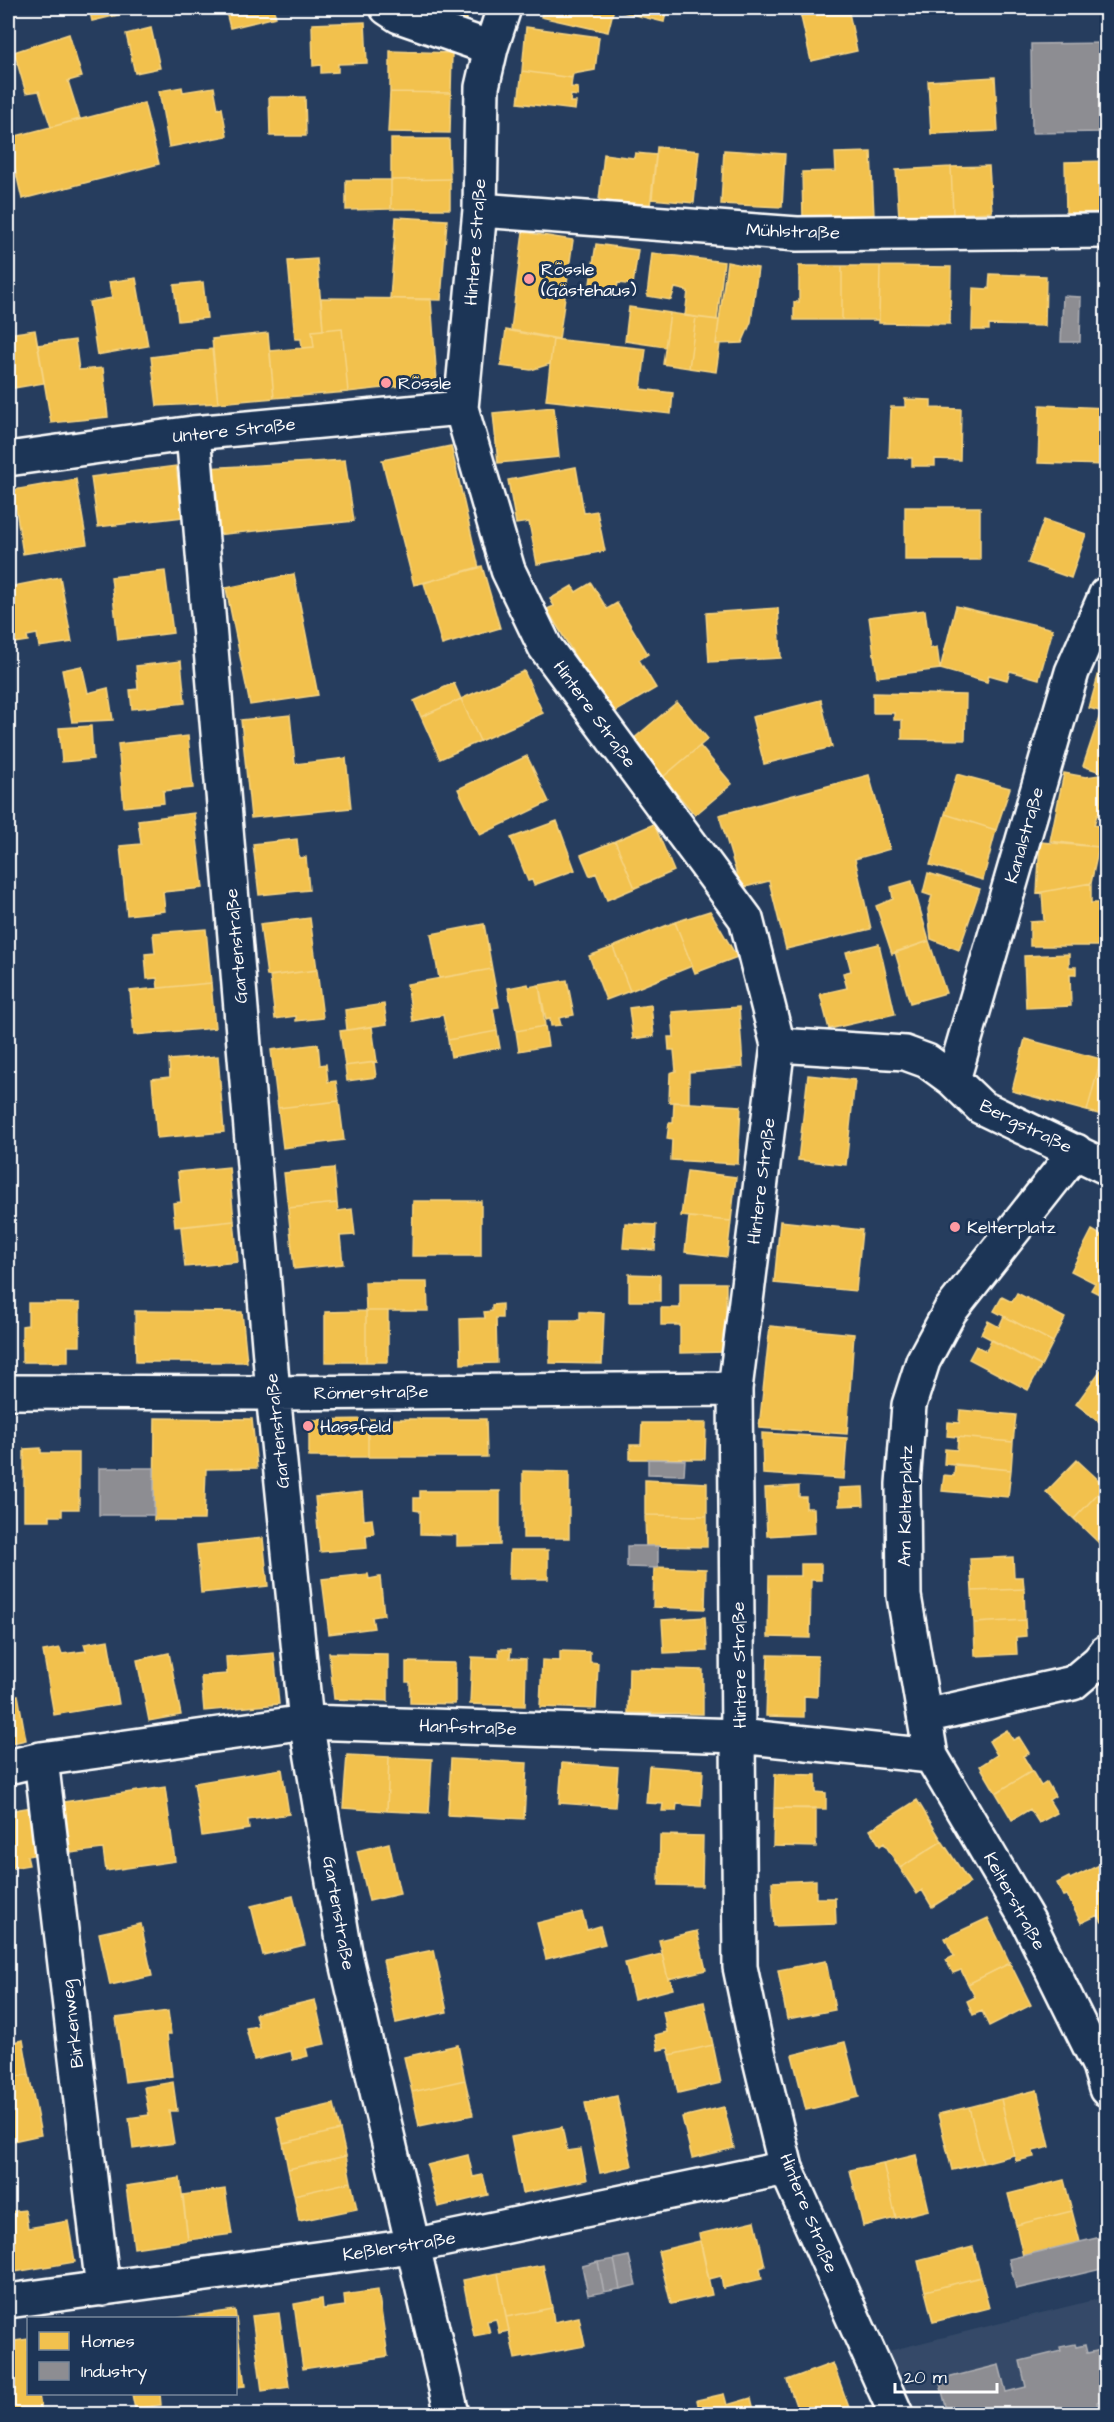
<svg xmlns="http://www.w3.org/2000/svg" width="1114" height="2422" font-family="'Architects Daughter',sans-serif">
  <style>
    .built { fill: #344a68 }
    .homes { fill: #f2c14e; stroke: #f6d483; stroke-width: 1.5 }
    .industry { fill: #8d8d92; stroke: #afafb3; stroke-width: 1.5 }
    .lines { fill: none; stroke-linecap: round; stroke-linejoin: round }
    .street-casing { stroke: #fff; stroke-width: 38 }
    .street { stroke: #1d3557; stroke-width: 33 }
    .poi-dot { fill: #ff9aa2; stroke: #1d3557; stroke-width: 2 }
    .labels { text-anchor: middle; stroke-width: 6; stroke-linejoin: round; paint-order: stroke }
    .street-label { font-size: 18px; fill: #fff; stroke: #1d3557 }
    .poi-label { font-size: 18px; fill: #fff; stroke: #1d3557; text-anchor: start }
  </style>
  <rect width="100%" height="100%" fill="#263d5e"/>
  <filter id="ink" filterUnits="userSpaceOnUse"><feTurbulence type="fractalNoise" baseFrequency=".0167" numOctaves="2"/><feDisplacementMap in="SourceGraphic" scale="12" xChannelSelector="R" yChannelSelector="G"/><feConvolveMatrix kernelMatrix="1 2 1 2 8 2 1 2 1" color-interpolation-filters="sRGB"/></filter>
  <g filter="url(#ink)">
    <path class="built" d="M1106,2297v117h-218l-16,-59z"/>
    <path class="homes" d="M89,8h58l-55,13z
      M225,8h48l3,9 -46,11z
      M409,8h61l-5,16z
      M543,8h71l-6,24 -67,-15z
      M614,8h53l-3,14 -50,-12z
      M799,8h49l9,43 -46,10z
      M365,22l2,41 -29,1v8l-17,1v-8l-8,1 -1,-42z
      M526,27l73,10 -4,33 -22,4 -1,4 -50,-7z
      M151,28l9,40 -25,5 -9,-39z
      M69,34l13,43 -14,4 12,38 -29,8 -12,-36 -13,2 -12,-41z
      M390,51l62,2 -1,40 -61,-1z
      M522,71l50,7 -1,9 7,1v8l-7,-1 -1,7h6l-1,8 -57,-7z
      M995,77l3,54 -67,3 -3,-53z
      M182,87l1,5 31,-5 4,22 4,-1 5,28 -58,11 -10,-56z
      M390,92l61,1 -1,40 -62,-1z
      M269,97h36l1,39h-36z
      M144,103l15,61 -137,35 -14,-61z
      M391,139h58l1,40 -59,1z
      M657,147l42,4 -5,52 -42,-4z
      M724,150l61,4 -3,53 -61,-3z
      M871,152l3,64 -71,3 -1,-47 34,-1 -1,-18z
      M635,153l21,2 -6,51 -51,-6 5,-46 30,4z
      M1106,161v51l-40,1 -1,-51z
      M989,166l3,46 -39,2 -2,-47z
      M951,167l2,47 -54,3 -3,-47z
      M450,179v30h-59v-29z
      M346,180h45v29l-45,1z
      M396,217l51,3 -6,80 -51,-1z
      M523,232l50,8 -14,99 -48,-9z
      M596,244l42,6 -5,35 -15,-2 -2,11 -27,-4z
      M652,253l72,9 -7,58 -32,-4 3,-25 -13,-3 -4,12 -24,-4z
      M317,259l6,71 -11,1 2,16 -12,1 -1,-9h-6l-7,-78z
      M727,262l31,6 -7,54 -9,21 -26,1z
      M799,266h43v54h-48v-18h5z
      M842,266h38l-1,54h-37z
      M880,266l71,1 -1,57 -71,-1z
      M990,274l56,2 -1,50 -56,-1v5h-17l1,-42 16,1z
      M136,278l12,68 -51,9 -8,-53 23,-4 -3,-16z
      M203,282l4,36 -29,3 -4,-36z
      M321,298l110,1 6,83 -89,10 -6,-64 -19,2z
      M629,307l41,6 -5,34 -40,-6z
      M670,313l26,4 -7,51 -26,-4z
      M696,317l23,3 -3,24h4l-4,28 -27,-4z
      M342,328l6,64 -74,6 -4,-47 44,-4 -2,-16z
      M35,330l9,53 -36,6v-55z
      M506,330l47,9 -3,25 -19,6 -30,-4z
      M268,333l6,65 -56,5 -6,-64z
      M553,339l93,10 -5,40 32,4 -2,21 -125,-14z
      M75,340l4,30 24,-2 5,49 -57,6 -13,-78z
      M212,349l6,54 -61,3 -6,-49z
      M905,399l26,1v8l30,1 -1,51 -25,-1v7h-23v-8h-23l2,-51h14z
      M1040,405l66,3v57l-68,-2z
      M554,407l5,50 -61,6 -5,-50z
      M451,446l28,122 -65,17 -32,-125z
      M345,460l9,61 -139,14 -9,-67z
      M176,466l7,51 -85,10 -7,-50z
      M576,467l8,46 13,-2 8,40 -68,13 -8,-42 -13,2 -8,-44z
      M76,479l11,65 -64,10 -10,-64z
      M905,507h75v53h-75z
      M1044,520l42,14 -15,44 -43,-15z
      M482,566l18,62 -58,17 -18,-62z
      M165,571l8,62 -55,7 -7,-63z
      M294,574l24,121 -68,10 -24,-117z
      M60,577l12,65 -33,5 -2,-13 -10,2 1,5 -20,3v-57z
      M591,583l16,26 10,-6 31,51 -9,6 17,28 -46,27 -63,-106 7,-3 -4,-7 22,-13 4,6z
      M956,606l97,23 -14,50 -29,-8 -3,9 -18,-5 -2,7 -47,-13z
      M778,608l3,50 -72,4 -3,-49z
      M925,610l5,39 7,-2 3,22 -63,8 -8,-60z
      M1106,644v22l-5,-1z
      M181,661l4,42 -53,6 -2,-19 8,-1 -2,-23z
      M1101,665l5,1v47l-17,-5z
      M82,666l6,27 20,-5 5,32 -41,2 -10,-52z
      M524,671l19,42 -63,28 -19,-42z
      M454,683l7,16 -40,18 -7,-16z
      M873,693l93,2 -1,45 -63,-1v-19h-8v-7h-21z
      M461,699l19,42 -40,18 -19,-42z
      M821,700l11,47 -68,17 -12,-47z
      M677,702l31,37 -45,38 -31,-37z
      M1101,712l5,1v61l-23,-8z
      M290,715l5,49 51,-6 5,50 -100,10 -10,-98z
      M91,726l2,33 -31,3 -3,-34z
      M188,736l5,52 -30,3 1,12 -40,4 -6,-63z
      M700,746l32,38 -37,31 -32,-38z
      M527,756l22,46 -69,33 -22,-46z
      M1064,773l22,4 20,-3v39l-1,3 -8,-1 -3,10 12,3 -7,19 -49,-6z
      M957,774l53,14 -14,42 -51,-16z
      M869,775l21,74 -35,10 16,70 -85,20 -17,-68 -28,7 -22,-73z
      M194,813l9,75 -40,4 2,19 -38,4 -7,-69 21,-2 -3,-24z
      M945,814l51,16 -13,50 -53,-15z
      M557,821l18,49 -41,15 -2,-5 -4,1 -17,-43z
      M654,824l20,47 -39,17 -20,-47z
      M297,839l2,19 7,-1 3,33 -50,5 -6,-51z
      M615,841l20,47 -28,12 -11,-27 -6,3 -9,-21z
      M1040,842l59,5 -8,36 -54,10z
      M928,873l52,16 -21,61 -28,-11 -3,-30 4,-13 -9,-3z
      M912,881l17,60 -37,13 -16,-48 17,-7 -2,-12z
      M1091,883v20h14v43h-75v-24l14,-1 -2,-29z
      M710,911l27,46 -42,16 -20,-51z
      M310,918l7,52 -50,6 -7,-52z
      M675,922l17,44 -62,25 -17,-44z
      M484,924l8,45 -53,9 -8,-44z
      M206,929l5,54 -53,5 -1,-10 -10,1 -2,-25 10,-1 -2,-20z
      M929,941l17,52 -36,10 -15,-51z
      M879,944l16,70 -66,15 -9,-35 27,-6 -4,-15 8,-2 -5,-19z
      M613,947l17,44 -24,9 -17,-44z
      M1069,954v13h7v8h-6l1,31 -45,2 -2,-52z
      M492,969l7,38 -6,1 4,23 -49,9 -5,-25 -30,6 -6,-37z
      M317,970l6,48 -27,3v-5l-21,3 -5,-43z
      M567,980l7,35 -15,3 2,7 -10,1 -1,-7 -4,1 -7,-35z
      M211,983l4,45 -81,7 -4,-44z
      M528,984l1,3 10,-2 6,41 -29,5 -8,-43z
      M384,1004l3,20 -40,6 -2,-20z
      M651,1005l3,31 -21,3 -4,-31z
      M739,1007l4,60 -54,5v31l-20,-1 1,-29 6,-2 -2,-21h-5l-1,-13h6l-2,-25z
      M545,1026l3,20 -29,5 -3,-20z
      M372,1027l5,35 -32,4 -5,-35z
      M497,1031l3,17 -49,9 -3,-17z
      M1025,1039l76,20 -14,52 -75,-20z
      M318,1044l2,21 6,-1 2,18 8,-1 3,20 -61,7 -7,-58z
      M218,1056l6,76 -67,6 -5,-59 18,-2 -1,-17z
      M1101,1059l5,1v56l-19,-5z
      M374,1062l2,15 -29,4 -2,-15z
      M808,1075l47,5 -9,85 -48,-5z
      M339,1101l5,39 -61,8 -5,-40z
      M674,1102l67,4 -3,58 -67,-4 1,-20 -5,-1 2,-16h4z
      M229,1167l5,54 -59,6 -2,-24 8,-1 -3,-30z
      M334,1168l3,35 -49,5 -4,-35z
      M687,1171l49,6 -5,44 -50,-5z
      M413,1201h68v55h-69z
      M337,1203l1,8 14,-2 3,26 -15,1 3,28 -49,5 -6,-61z
      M689,1217l42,4 -4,36 -42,-5z
      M234,1221l4,41 -53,5 -4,-40z
      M780,1221l82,9 -6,61 -82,-8z
      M625,1223l31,2 -1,25 -32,-2z
      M1092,1230l14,8v41l-7,15 -8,-4 4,-7 -24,-12z
      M629,1274l31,1v26h-31z
      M1106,1279v29l-5,-3 4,-7 -6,-4z
      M365,1282h62l1,29h-62z
      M680,1283h46v69l-46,1v-28h-19v-17h19z
      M1017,1293l48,25 -12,24 -59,-31 8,-14 10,5z
      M28,1303h52v43h-12v16h-46v-36l6,-1z
      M502,1304v14h-6l1,45 -36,1 -1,-45 25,-1 -1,-6 8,-1v-6z
      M135,1311l107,1 5,50h-111z
      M366,1311v51h-41v-50z
      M366,1311h22v51h-22z
      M580,1312l24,1 -2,51 -52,-1 1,-43h29z
      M1004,1316l49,26 -12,24 -60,-32 7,-13 11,6z
      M770,1326l84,8 -7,100 -88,-6z
      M991,1340l50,26 -13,24 -59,-31 7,-13 10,5z
      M1103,1367l3,3v57l-30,-23z
      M960,1410l56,5 -3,27 -66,-6 1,-14 11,1z
      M155,1418l97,1 5,49 -51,1 -2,51h-50z
      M368,1419v38h-59v-37z
      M368,1419h118l1,38h-119z
      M642,1423h64l-1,36h-75v-14h11z
      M762,1433l85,5 -3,41 -81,-5z
      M958,1437l55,5 -2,28 -67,-6 1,-15 12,1z
      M41,1448v5h38v56h-17v7h-12v4h-26v-71z
      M1077,1460l28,26 -31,33 -28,-27z
      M955,1464l56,6 -3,27 -66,-6 2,-16 10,1z
      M523,1471l46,1v66h-46z
      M645,1480l62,3v33l-62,-1z
      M799,1486v11h7v11h8l1,25 -48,3 -2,-48z
      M1105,1486l1,53 -5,6 -27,-26z
      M863,1487l1,18 -25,1v-18z
      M420,1491h80v54l-43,1v-11l-37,-1v-23l-6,-1v-12h6z
      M362,1492l2,28 8,-1 2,15 -8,1 1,13 -47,4 -5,-55z
      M645,1515l62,1v31l-61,-1z
      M263,1538l5,48 -67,7 -4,-48z
      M510,1550h38v29h-39z
      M1013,1557l1,20h9l1,12 -52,2 -2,-32z
      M801,1564h20v16h-10l-1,58 -42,-1 1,-61h32z
      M654,1567l52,2 -1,40 -52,-2z
      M368,1574l1,5 11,-2 4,38 -12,2 2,11 -45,6 -7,-55z
      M1024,1589l1,31 -51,3 -2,-32z
      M705,1617l2,34 -43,2 -2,-33z
      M1025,1620l1,16 -10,1 1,17 -42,2 -1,-33z
      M108,1640l11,64 -65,11 -11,-64 17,-3 2,6 24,-3 -2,-7z
      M499,1649h12l-1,9 16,1 -1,47 -55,-2 2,-47 27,1z
      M560,1651l30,1v10l8,1 -2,46 -56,-2 2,-47 18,1z
      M169,1653l12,62 -32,6 -12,-61z
      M274,1653l5,51 -75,7 -3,-35 26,-2 -1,-17z
      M329,1653l59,1v47l-54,-2z
      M768,1655l50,1 -1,41 -13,-1v21l-38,-1z
      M406,1662l49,1v41l-45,-1v-21h-4z
      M629,1668l74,2v44l-75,-1z
      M18,1695l8,45 -18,4v-47z
      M1007,1730l6,10 6,-3 10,16 -6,3 9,15 -36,22 -16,-27 17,-11 -8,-14z
      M347,1755l42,2 -2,54 -44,-3z
      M389,1757l43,2 -3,54 -42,-2z
      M451,1759l76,4 -3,56 -76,-4z
      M562,1763l56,4 -3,40 -56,-4z
      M649,1766l54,4 -2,36 -24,-2 -1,7h-14l1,-7 -17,-1z
      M282,1769l7,45 -41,6 1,9 -47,7 -8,-53z
      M1032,1771l9,15 6,-4 8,14 -6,4 8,13 -18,10 -9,-14 -18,11 -16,-27z
      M775,1774l41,1v17l10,1v16l-52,-1z
      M165,1787l10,74 -69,10 -3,-22 -32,4 -7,-51z
      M917,1800l25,41 -42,27 -16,-25 -4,3 -10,-16z
      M38,1806l7,47 -18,3 2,9 -18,3 1,5 -4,1v-63z
      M774,1808h42v39l-43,-1z
      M660,1835l43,1 -1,50 -43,-1z
      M942,1841l28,42 -38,24 -10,-17 -5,4 -17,-26z
      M389,1843l11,51 -31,7 -12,-50z
      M1106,1862v58l-4,2 -4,-7 -17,8 -14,-28 -4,1 -6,-13 12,-6 1,2z
      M816,1880v18h19l1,26 -62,2 -2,-44z
      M293,1896l12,49 -42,10 -12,-49z
      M582,1912l5,18 13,-4 5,18 -59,15 -9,-36z
      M988,1918l22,45 -42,21 -7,-14 -8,3 -7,-13 8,-4 -9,-18z
      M141,1924l11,52 -42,9 -11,-52z
      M697,1931l9,39 -38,9 -9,-39z
      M434,1950l13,62 -51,11 -13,-63z
      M662,1954l6,25 2,-1 3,11 -39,10 -9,-36z
      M826,1961l9,49 -48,9 -9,-49z
      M1010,1963l21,42 -42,21 -7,-15 -9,4 -6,-14 8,-4 -7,-13z
      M315,2000l10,44 -19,4 2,8 -15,4 -2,-9 -37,9 -8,-32 12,-2 -3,-12z
      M704,2002l9,43 -43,10 -2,-7 -10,2 -3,-15 12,-3 -4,-21z
      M168,2011l3,23h-4l5,42 -47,6 -9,-64z
      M23,2040l6,34 -21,5v-36z
      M845,2042l14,55 -53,13 -14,-55z
      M458,2045l7,35 -53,12 -8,-35z
      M713,2045l8,38 -43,10 -8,-38z
      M29,2074l12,61 -33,7v-63z
      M465,2080l8,35 -54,11 -7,-34z
      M173,2082l4,29h-8l5,32 -41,6 -4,-31 20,-3 -5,-28z
      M1037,2090l13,57 -17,4 1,6 -18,4 -15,-62z
      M617,2096l15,70 -32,7 -15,-70z
      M1001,2099l13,56 -31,8 -14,-56z
      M334,2104l6,26 -57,13 -6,-26z
      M724,2107l10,41 -42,10 -10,-41z
      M969,2107l14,56 -31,7 -14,-56z
      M562,2127l5,24 14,-2 6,31 -65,13 -11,-56z
      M340,2130l6,26 -58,13 -5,-26z
      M468,2155l5,22 10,-2 5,20 -50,12 -11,-42z
      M916,2155l13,55 -33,8 -13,-55z
      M346,2156l5,26 -57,13 -6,-26z
      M883,2163l13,55 -33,8 -13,-56z
      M180,2178l8,62 -54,8 -8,-62z
      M1064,2180l8,31 -56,14 -8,-31z
      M351,2182l6,27 -58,12 -5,-26z
      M225,2189l7,45 -44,6 -5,-45z
      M25,2210l3,18 40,-7 7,41 -67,11v-61z
      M1072,2211l8,31 -57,14 -7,-31z
      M755,2221l10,45 -5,2 2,11 -39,9 -2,-12 -12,3 -10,-45z
      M700,2241l12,54 -41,9 -13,-53z
      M973,2247l8,30 -56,14 -7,-30z
      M543,2265l9,43 -46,9 -8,-44z
      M498,2273l11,58 -10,2 -3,-14 -9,2 3,12 -16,3 -11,-56z
      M981,2277l8,31 -56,14 -8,-31z
      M378,2290l10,66 -85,13 -9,-65 28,-5 1,10 22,-3 -1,-11z
      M552,2308l2,14 25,-5 6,29 -70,13 -9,-42z
      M235,2310l10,76 -9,1v-69h-58z
      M279,2313l10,74 -27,4 -10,-75z
      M28,2339v55h16l-5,1 3,18 -34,1v-72z
      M833,2363l18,50 -52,1 -12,-34z
      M132,2394h28l1,11 -26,4z
      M724,2394l3,11 24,-7 4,16h-55l-3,-14z
      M408,2410l1,4h-27z"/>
    <path class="industry" d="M1106,43v89l-74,1 -1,-89z
      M1063,296l18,1 -1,45h-19z
      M648,1459l37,1 -1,15 -36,-1z
      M99,1468h55v47h-55z
      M627,1546h31v22l-31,-1z
      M1101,2237l3,14h2v17l-90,21 -7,-30z
      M629,2256l7,29 -16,4 -6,-30z
      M614,2259l6,30 -16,3 -6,-30z
      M598,2262l6,30 -16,3 -6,-29z
      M1075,2344l1,3 9,-2 2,8 19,-4v50l-9,3 1,6 -24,6 -2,-6 -27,6h-97l-9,-34 60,-15 7,27 20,-5 -6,-26 41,-10 -1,-4z"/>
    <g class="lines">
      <defs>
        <path id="street" d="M387,8l12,8 92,32
          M504,8l-13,40 -9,39 -2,123 -19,198 47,162 37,77 201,272 32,126 -43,344 5,578 15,72 31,129 110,246
          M480,210l317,24 309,-3
          M193,433l80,960 33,329 40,236 106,456
          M8,459l185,-26 268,-25
          M778,1045l127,8 22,8 26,19 28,27 125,60
          M953,1080l119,-408 34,-78
          M1076,1151l-126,160 -27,50 -14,44 -6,79 1,112 27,160 97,165 71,144 7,24
          M8,1392l265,1 462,-4
          M925,1716l148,-33 26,-22 7,-9
          M41,1759l62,530
          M8,1767l33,-8 265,-37 433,14 192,20
          M8,2301l404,-55 374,-78"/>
      </defs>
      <use href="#street" class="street-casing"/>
      <use href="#street" class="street"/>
    </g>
  </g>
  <g class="poi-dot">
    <circle cx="529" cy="279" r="6"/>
    <circle cx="386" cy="383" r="6"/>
    <circle cx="955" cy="1227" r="6"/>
    <circle cx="308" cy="1426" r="6"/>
  </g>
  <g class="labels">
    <g class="street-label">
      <text transform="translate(793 231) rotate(2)" y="6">Mühlstraße</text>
      <text transform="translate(475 242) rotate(-86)" y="6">Hintere Straße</text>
      <text transform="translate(234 430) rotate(-6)" y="6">Untere Straße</text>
      <text transform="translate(595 714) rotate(54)" y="6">Hintere Straße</text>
      <text transform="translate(1024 835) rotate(-74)" y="6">Kanalstraße</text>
      <text transform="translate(236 946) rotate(-95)" y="6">Gartenstraße</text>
      <text transform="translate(1026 1126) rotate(26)" y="6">Bergstraße</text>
      <text transform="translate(761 1181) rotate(-83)" y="6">Hintere Straße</text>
      <text transform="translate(371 1392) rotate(-1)" y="6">Römerstraße</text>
      <text transform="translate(277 1431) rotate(-96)" y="6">Gartenstraße</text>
      <text transform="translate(905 1506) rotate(-89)" y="6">Am Kelterplatz</text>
      <text transform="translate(739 1665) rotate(-91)" y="6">Hintere Straße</text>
      <text transform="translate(468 1727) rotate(2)" y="6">Hanfstraße</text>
      <text transform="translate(1015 1901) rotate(61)" y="6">Kelterstraße</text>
      <text transform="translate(339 1913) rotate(80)" y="6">Gartenstraße</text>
      <text transform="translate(72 2024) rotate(-97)" y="6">Birkenweg</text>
      <text transform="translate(809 2213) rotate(68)" y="6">Hintere Straße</text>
      <text transform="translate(399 2246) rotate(-9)" y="6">Keßlerstraße</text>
    </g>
    <g class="poi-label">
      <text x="541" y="275">Rössle<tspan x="541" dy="21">(Gästehaus)</tspan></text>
      <text x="398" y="389">Rössle</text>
      <text x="967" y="1233">Kelterplatz</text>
      <text x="320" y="1432">Hassfeld</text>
    </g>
  </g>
  <rect width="1114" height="2422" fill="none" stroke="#1d3557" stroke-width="30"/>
  <rect x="15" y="15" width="1084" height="2392" fill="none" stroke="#fff" stroke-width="2" filter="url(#ink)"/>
  <rect x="27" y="2317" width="210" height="78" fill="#1d3557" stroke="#77869a" stroke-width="1.5"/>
  <rect x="39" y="2332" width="30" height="18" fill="#f2c14e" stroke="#77869a" stroke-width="1.5"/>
  <text x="81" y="2347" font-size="18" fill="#ffffff">Homes</text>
  <rect x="39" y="2362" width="30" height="18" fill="#8d8d92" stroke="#77869a" stroke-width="1.5"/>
  <text x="81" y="2377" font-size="18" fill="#ffffff">Industry</text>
  <path d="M895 2383v9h102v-9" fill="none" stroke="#ffffff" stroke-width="3"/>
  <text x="904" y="2383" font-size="18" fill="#ffffff" stroke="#1d3557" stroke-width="4.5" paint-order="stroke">20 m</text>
</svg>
